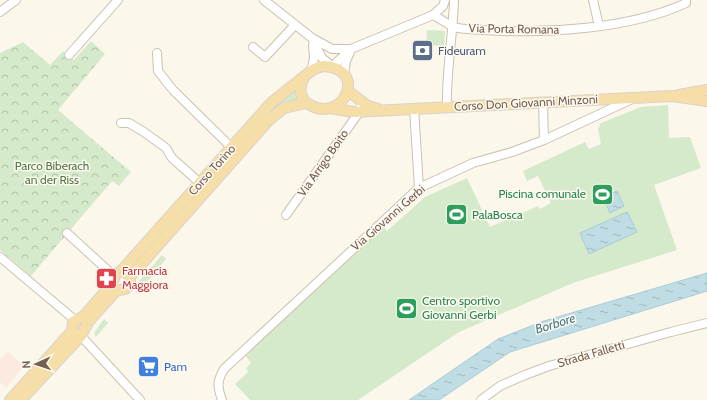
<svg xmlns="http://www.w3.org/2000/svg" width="707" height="400" font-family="Cabin,sans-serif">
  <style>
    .commercial { fill: #fbeae0 }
    .grass { fill: #d5eaca }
    .park { fill: url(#park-crowns) }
    .water { fill: url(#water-ripples); stroke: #a7ccd7 }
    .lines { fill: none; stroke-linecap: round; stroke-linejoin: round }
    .minor-casing { stroke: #cec0b1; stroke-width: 10 }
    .major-casing { stroke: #d9d2ce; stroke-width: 12 }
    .minor { stroke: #fff; stroke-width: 8 }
    .major { stroke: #f6dea8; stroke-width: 10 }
    .labels { text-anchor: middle; stroke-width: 3; stroke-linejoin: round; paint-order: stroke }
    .street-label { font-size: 12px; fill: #76604f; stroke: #fefaf2 }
    .service-label { font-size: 12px; fill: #4e5e75; stroke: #fefaf2; text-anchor: start }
    .park-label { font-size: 12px; fill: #537b47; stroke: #fefaf2 }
    .leisure-label { font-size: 12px; fill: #27864d; stroke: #fefaf2; text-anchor: start }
    .health-label { font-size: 12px; fill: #be3a42; stroke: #fefaf2; text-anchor: start }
    .shop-label { font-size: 12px; fill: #366cbe; stroke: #fefaf2; text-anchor: start }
    .water-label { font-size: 13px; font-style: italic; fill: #497a88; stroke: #fefaf2 }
  </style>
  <defs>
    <pattern id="park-crowns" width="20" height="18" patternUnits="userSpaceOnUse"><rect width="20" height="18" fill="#d5eaca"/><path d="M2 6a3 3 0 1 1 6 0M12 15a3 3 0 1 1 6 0" fill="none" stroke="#b1c1a6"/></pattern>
    <pattern id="water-ripples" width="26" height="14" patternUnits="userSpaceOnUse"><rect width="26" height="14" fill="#c0dde5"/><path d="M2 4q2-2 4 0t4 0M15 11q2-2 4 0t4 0" fill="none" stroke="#a1b7bc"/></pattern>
  </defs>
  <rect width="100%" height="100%" fill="#fcf7eb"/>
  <path class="commercial" d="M8,351l16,15 -18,22 -6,-6v-22z"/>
  <path class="grass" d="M427,30l18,1 -1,15 -18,-1z
    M295,90l3,10 -17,4 -11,6z
    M668,105l1,33 21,-1 11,31 -47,17 23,65 -104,33 -114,49 -101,68h-108l-15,-16 13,-12 -2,-4 5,-5 -6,-8 139,-128 3,4 38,-34 42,-19 23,49 48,-21 2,3 11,-6 -13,-27 -11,5 -4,-10 62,-29 4,7 12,-5 -3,-15 3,-6 40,-16z
    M162,255l4,4 -19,23 -1,-1 -10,11 -1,-1 4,-10z
    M104,319l4,4 -12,14 -2,-4z"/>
  <path class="park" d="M91,41l14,13 -47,56 73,62 -12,14 -7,-5 -81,95 -31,-26v-197l23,-11 27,23 13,-14 11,9z"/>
  <path class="water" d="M617,191l7,15 -14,7 -7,-16z
    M627,212l10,20 -48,22 -9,-21z
    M707,273v18l-197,61 -71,48h-30l89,-61 46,-18z"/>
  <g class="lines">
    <defs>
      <path id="minor" d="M264,0l48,38 10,20 10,8
        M593,0l6,26
        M0,12l16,-12
        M433,15c6,3 16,10 21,12 9,3 21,2 30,3 61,4 146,-1 202,-27v-3
        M312,38l20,11h19
        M253,47l12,10 30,-32
        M157,53l1,18 15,19 59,58
        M69,55l49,-55
        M335,67l1,-4 15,-14 82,-34 10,-9 2,-6
        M311,72l3,-14 -1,-13
        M344,74l2,-13 4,-9
        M543,102l1,38
        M447,107c-1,-36 6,-71 7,-107
        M414,108l5,80
        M121,123h8l15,9 22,16 6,10 28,25
        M286,215l74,-104v-3
        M67,233l47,43
        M0,257l75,63
        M81,336l59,64
        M222,400c-5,-14 -5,-19 2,-31l195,-181 54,-25 39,-11 32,-12 88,-41
        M481,400l19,-14 25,-11 24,-9 122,-34 36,-9"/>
      <path id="major" d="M324,66c45,3 19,58 -14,39 -11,-5 -12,-20 -5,-29 5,-5 13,-9 19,-10z
        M348,91l20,15 10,3
        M679,95l28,-5
        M330,108l23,4 319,-16 35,5
        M130,277l139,-157 15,-12 22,-5
        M81,336l-5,-1 -4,-4 1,-9 11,-6 27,-31 5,-11 6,-4 149,-167 35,-28
        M10,400l62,-69
        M21,400l60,-64 8,-15 27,-30 9,-2 5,-4v-8l-4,-5"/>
    </defs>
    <use href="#minor" class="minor-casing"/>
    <use href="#major" class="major-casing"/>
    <use href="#minor" class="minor"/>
    <use href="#major" class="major"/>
  </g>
  <defs>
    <symbol id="bank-square" viewBox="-11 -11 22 22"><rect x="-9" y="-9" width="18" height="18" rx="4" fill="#5c6f8a" stroke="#fefaf2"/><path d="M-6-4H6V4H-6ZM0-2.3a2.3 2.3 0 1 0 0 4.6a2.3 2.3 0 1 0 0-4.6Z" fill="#fff"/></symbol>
    <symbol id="stadium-square" viewBox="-11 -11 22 22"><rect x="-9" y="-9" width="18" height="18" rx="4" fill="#2e9e5b" stroke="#fefaf2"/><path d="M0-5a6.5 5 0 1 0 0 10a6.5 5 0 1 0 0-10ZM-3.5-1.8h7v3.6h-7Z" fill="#fff"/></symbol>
    <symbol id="pharmacy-square" viewBox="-11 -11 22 22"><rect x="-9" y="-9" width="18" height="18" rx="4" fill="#e0444e" stroke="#fefaf2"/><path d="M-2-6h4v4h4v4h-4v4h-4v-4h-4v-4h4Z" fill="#fff"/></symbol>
    <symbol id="supermarket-square" viewBox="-11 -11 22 22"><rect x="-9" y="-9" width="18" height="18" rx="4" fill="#3f7fe0" stroke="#fefaf2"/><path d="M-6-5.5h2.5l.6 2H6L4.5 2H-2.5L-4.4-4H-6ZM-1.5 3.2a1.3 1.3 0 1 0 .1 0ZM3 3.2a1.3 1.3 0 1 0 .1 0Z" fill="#fff"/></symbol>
  </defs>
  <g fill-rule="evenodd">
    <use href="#bank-square" x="410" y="38" width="25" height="25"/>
    <use href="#stadium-square" x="590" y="182" width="25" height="25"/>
    <use href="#stadium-square" x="444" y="202" width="25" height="25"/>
    <use href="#pharmacy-square" x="94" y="266" width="25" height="25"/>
    <use href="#stadium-square" x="394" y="296" width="25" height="25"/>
    <use href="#supermarket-square" x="136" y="354" width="25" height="25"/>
  </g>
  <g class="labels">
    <g class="street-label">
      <text transform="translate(514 29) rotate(1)" y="4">Via Porta Romana</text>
      <text transform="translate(526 103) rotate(-3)" y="4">Corso Don Giovanni Minzoni</text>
      <text transform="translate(323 163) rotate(-55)" y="4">Via Arrigo Boito</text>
      <text transform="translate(212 170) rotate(-48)" y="4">Corso Torino</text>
      <text transform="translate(388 218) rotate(-41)" y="4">Via Giovanni Gerbi</text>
      <text transform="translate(591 354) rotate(-16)" y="4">Strada Falletti</text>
    </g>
    <g class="service-label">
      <text x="438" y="55">Fideuram</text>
    </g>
    <g class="park-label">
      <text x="52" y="170">Parco Biberach<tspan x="52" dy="14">an der Riss</tspan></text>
    </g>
    <g class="leisure-label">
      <text x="586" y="198" text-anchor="end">Piscina comunale</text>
      <text x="472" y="219">PalaBosca</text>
      <text x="422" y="305">Centro sportivo<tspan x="422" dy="14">Giovanni Gerbi</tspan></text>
    </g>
    <g class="health-label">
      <text x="122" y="275">Farmacia<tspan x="122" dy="14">Maggiora</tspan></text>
    </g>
    <g class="shop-label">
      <text x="164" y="371">Pam</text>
    </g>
    <g class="water-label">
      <text transform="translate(555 323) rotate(-17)" y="5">Borbore</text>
    </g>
  </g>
  <g transform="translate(36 364) rotate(267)" stroke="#fefaf2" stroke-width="3" paint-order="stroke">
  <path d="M0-3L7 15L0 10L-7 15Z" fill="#76604f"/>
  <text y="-6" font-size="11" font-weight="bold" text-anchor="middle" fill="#76604f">N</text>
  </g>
</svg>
